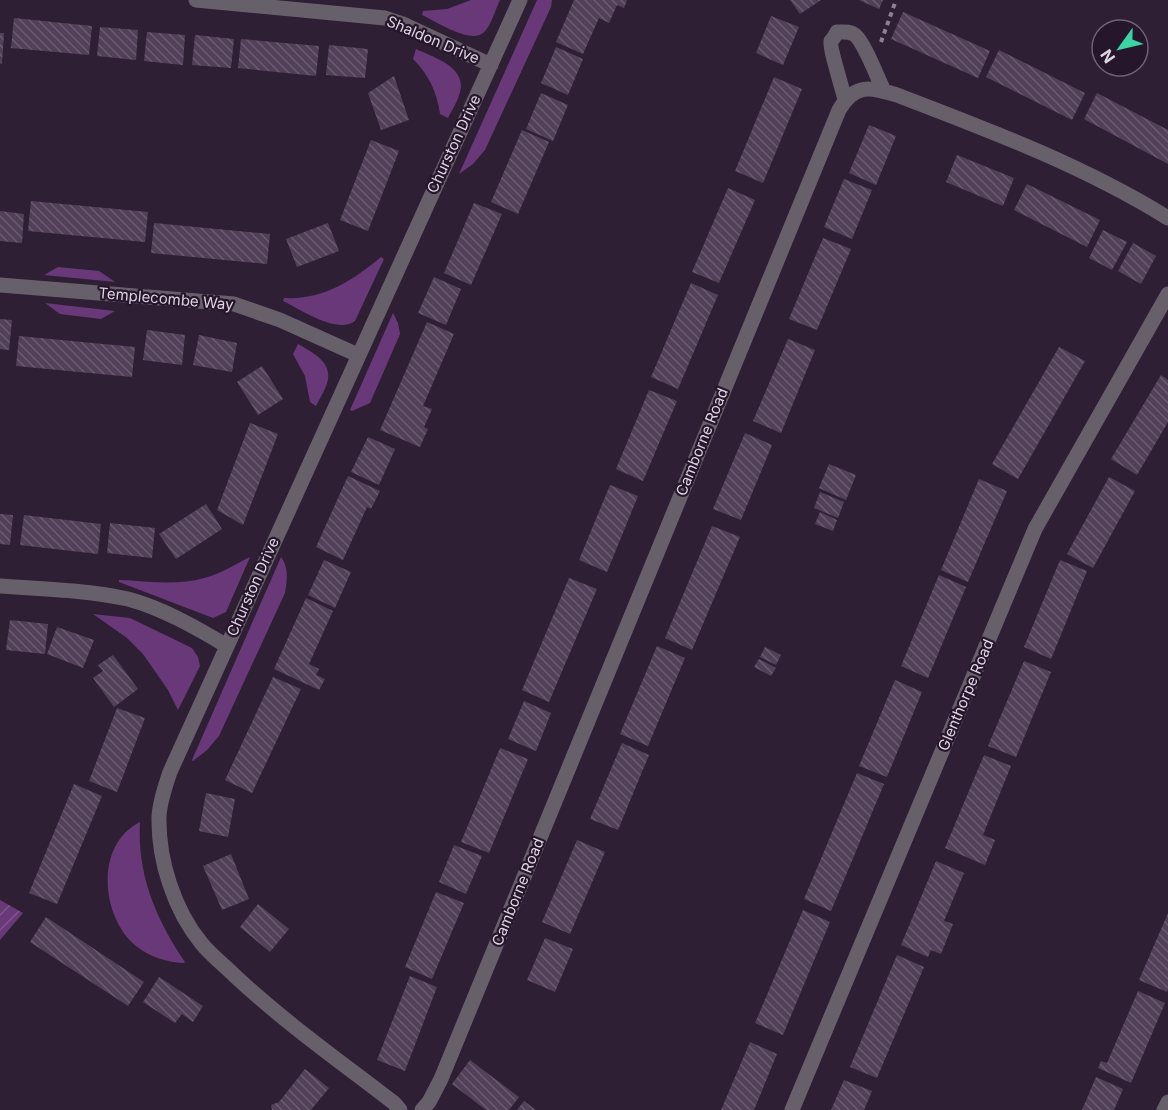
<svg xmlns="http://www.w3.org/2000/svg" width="1168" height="1110" font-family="Inter,sans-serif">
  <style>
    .grass { fill: #683878 }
    .garden { fill: url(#garden-furrows) }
    .building { fill: url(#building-back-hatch) }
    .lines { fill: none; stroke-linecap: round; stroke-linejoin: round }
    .path { stroke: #8e8193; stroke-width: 4; stroke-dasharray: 4.5 4.5; stroke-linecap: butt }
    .minor { stroke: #675f6a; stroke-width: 15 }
    .labels { text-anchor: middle; stroke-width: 4.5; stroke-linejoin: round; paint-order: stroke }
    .street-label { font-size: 15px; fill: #ded4e2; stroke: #25162b }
  </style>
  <defs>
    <pattern id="garden-furrows" width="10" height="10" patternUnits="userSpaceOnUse" patternTransform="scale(1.5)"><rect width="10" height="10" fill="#683878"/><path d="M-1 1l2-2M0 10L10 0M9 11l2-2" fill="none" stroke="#7d548b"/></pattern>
    <pattern id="building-back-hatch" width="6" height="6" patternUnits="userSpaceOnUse" patternTransform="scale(1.5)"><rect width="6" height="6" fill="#524058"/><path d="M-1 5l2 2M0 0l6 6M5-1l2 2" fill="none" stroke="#6a5b70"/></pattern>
  </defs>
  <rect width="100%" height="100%" fill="#2f1f35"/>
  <path class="grass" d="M471,0h29c-5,10 -9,27 -17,33 -13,11 -48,-12 -61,-18l1,-4 24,-2z
    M537,0h15l-1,7 -66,143 -12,14 -14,10z
    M416,49c17,8 51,18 44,43 -2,9 -8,18 -12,26l-8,-4c-3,-22 -11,-39 -27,-55z
    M381,257l3,2 -29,62c-17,14 -55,-12 -72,-20l1,-3c39,2 68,-17 97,-41z
    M58,267l41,4 16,11 -71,-7z
    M45,303l70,8 -14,8 -41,-5z
    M393,313l5,10 2,11 -30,69 -18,8 -2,-1z
    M298,344c12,7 33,17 30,35 -1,8 -8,19 -12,27l-6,-4 -5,-26 -12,-22z
    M250,557l-24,55 -13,6 -94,-36v-2c27,1 58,6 85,-2 17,-4 31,-14 46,-21z
    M281,557c8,11 6,23 4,36l-66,143 -12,14 -14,11 -1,-1z
    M93,614l37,4 62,30 6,9 2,9 -22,44 -10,-20 -25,-36 -16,-16z
    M140,822c-3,53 16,97 45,140l-2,1c-17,-1 -33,-6 -47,-17 -35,-29 -42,-101 4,-124z"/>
  <path class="garden" d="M0,900l23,13 -23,27z"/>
  <path class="building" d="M574,0h53l-3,8 -7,-3 -8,18 -10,-5 -16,36 -27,-12z
    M790,0h31l-21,14z
    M859,0h24l-4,9z
    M903,12l87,39 -12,27 -87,-39z
    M771,16l28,11 -16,38 -27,-12z
    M14,18l78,8 -3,29 -78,-7z
    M100,27l38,3 -2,30 -39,-4z
    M147,32l38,3 -2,30 -39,-4z
    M0,33h4l-2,31 -2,-1z
    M195,35l39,4 -3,29 -39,-3z
    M241,39l78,7 -3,30 -78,-8z
    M329,45l39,4 -3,29 -39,-3z
    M556,47l27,12 -15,36 -27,-12z
    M999,50l86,43 -13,27 -86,-43z
    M394,76l15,44 -28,10 -13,-37z
    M774,77l28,12 -39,94 -28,-12z
    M541,93l27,12 -15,36 -27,-12z
    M1097,93l71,37v34l-84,-45z
    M869,125l27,11 -20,49 -27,-12z
    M522,130l27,12 -31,72 -27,-12z
    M371,140l28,11 -31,80 -28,-11z
    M957,155l57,23 -11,28 -57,-24z
    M844,179l28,11 -20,49 -28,-12z
    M1027,184l73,36 -13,27 -73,-37z
    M728,188l27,12 -36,83 -27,-11z
    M31,201l117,11 -3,30 -117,-11z
    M474,203l28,11 -31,71 -27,-12z
    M0,211l24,3 -2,29 -22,-2z
    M154,223l116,11 -3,30 -116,-11z
    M328,223l11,28 -42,16 -11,-28z
    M1103,230l24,12 -15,28 -23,-12z
    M823,238l28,11 -34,81 -28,-11z
    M1133,243l23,13 -15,28 -23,-13z
    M434,277l27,12 -15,36 -28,-12z
    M691,283l27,12 -40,94 -27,-12z
    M0,319l12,1 -3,30 -9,-1z
    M427,322l27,12 -31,72 9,3 -8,18 4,2 -8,18 -40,-17z
    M147,330l38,5 -3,30 -39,-5z
    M199,335l38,8 -5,29 -39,-7z
    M19,336l116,11 -3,30 -116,-11z
    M788,339l27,11 -34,83 -28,-12z
    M1059,347l26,14 -67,118 -26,-15z
    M262,366l21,33 -25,16 -21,-33z
    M1161,375l7,5v42l-31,53 -26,-16z
    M649,390l28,11 -34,80 -27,-12z
    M250,423l28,11 -35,91 -26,-15z
    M745,433l27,12 -31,75 -28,-11z
    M368,437l27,12 -16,36 -28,-13z
    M829,464l27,11 -10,25 -27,-12z
    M348,476l32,15 -9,18 -4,-2 -24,53 -27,-13z
    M1109,477l26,14 -42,77 -26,-14z
    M979,479l28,12 -39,91 -27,-12z
    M610,485l28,11 -31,76 -28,-12z
    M820,492l24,10 -6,16 -24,-10z
    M206,504l16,25 -46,30 -17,-25z
    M820,512l17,8 -4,11 -18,-7z
    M0,514l13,1 -3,30 -10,-1z
    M24,515l77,9 -3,30 -78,-9z
    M110,523l45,5 -3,30 -45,-5z
    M712,526l28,11 -48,113 -27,-12z
    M324,560l27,12 -16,36 -27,-13z
    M1060,560l27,11 -36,88 -27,-12z
    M939,575l27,12 -38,91 -27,-12z
    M569,578l28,11 -48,113 -27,-12z
    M306,598l27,13 -24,53 10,5 -3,6 9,4 -6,11 -45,-21z
    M10,620l38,4 -3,30 -39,-4z
    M57,627l37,13 -11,28 -36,-14z
    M657,646l28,12 -37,88 -28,-12z
    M765,647l16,8 -5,10 -16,-8z
    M113,655l25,34 -24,18 -21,-29 10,-7 -5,-6z
    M759,659l17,9 -5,8 -17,-9z
    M1024,661l27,11 -35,85 -28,-11z
    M273,677l28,12 -49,104 -27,-13z
    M895,680l27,12 -35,85 -28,-11z
    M524,701l27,12 -15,38 -28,-12z
    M117,708l28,10 -28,74 -28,-11z
    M622,743l27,12 -31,75 -28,-11z
    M500,748l28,11 -39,94 -28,-11z
    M984,755l27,11 -28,69 12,5 -10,25 -40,-17z
    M857,773l27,11 -53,127 -27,-12z
    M74,784l28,12 -45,108 -28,-11z
    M206,793l29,6 -7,38 -29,-6z
    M577,840l28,12 -35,82 -28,-12z
    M454,845l28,11 -16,38 -27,-12z
    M231,854l18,45 -27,11 -19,-44z
    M936,861l28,12 -20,48 9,3 -12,30 -10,-4 -3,7 -27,-12z
    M436,892l28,11 -32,76 -27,-12z
    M258,904l31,25 -19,23 -30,-25z
    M803,910l27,12 -47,113 -28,-12z
    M1168,913v76l-1,3 -28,-12z
    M46,917l98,65 -16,24 -98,-64z
    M545,938l28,11 -18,43 -28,-12z
    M897,955l27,12 -47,111 -27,-11z
    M410,976l27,11 -32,84 -28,-11z
    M159,977l44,29 -10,16 -11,-8 -7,9 -32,-21z
    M1138,991l27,12 -34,80 -33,-15 3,-7 6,2z
    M750,1042l27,12 -23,56h-33z
    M470,1060l49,37 -10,13h-23l-34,-26z
    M305,1069l24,19 -18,22h-39l-1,-5 8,-3z
    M1096,1077l27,12 -9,21h-32z
    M844,1080l28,11 -8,19h-33z
    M524,1101l12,9h-19z"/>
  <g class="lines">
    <path class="path" d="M881,42l15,-42"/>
    <path class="minor" d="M196,0l189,18 18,6 88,41
      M845,100c-2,-10 -16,-53 -14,-59 1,-1 5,-7 6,-9 7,0 13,-1 18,3 9,7 23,44 29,56
      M0,285l234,19 46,16 78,35
      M0,586c42,3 87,4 128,13 34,9 69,29 99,47
      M400,1110l-6,-7c-53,-41 -110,-81 -160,-128 -10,-10 -23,-20 -32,-31 -28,-34 -44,-84 -43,-128 1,-15 6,-29 11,-44l350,-772
      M422,1110l7,-8 12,-23 398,-969c16,-27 31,-23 58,-15 94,36 185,70 271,123
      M792,1110l243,-581 133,-235
      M1164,1110l4,-8"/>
  </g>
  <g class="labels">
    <g class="street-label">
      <text transform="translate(433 40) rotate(23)" y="5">Shaldon Drive</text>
      <text transform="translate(454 144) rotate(-65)" y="5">Churston Drive</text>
      <text transform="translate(166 299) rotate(5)" y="5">Templecombe Way</text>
      <text transform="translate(702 442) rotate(-68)" y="5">Camborne Road</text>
      <text transform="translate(253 587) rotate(-66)" y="5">Churston Drive</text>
      <text transform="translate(966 695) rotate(-67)" y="5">Glenthorpe Road</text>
      <text transform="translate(518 892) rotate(-68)" y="5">Camborne Road</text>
    </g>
  </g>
  <g transform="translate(1120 48) rotate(236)"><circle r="28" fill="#25162b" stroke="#6f6274" stroke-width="1.5"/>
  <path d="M0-4.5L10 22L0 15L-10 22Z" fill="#3bd4a4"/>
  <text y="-9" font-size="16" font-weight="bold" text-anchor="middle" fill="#ded4e2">N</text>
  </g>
</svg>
